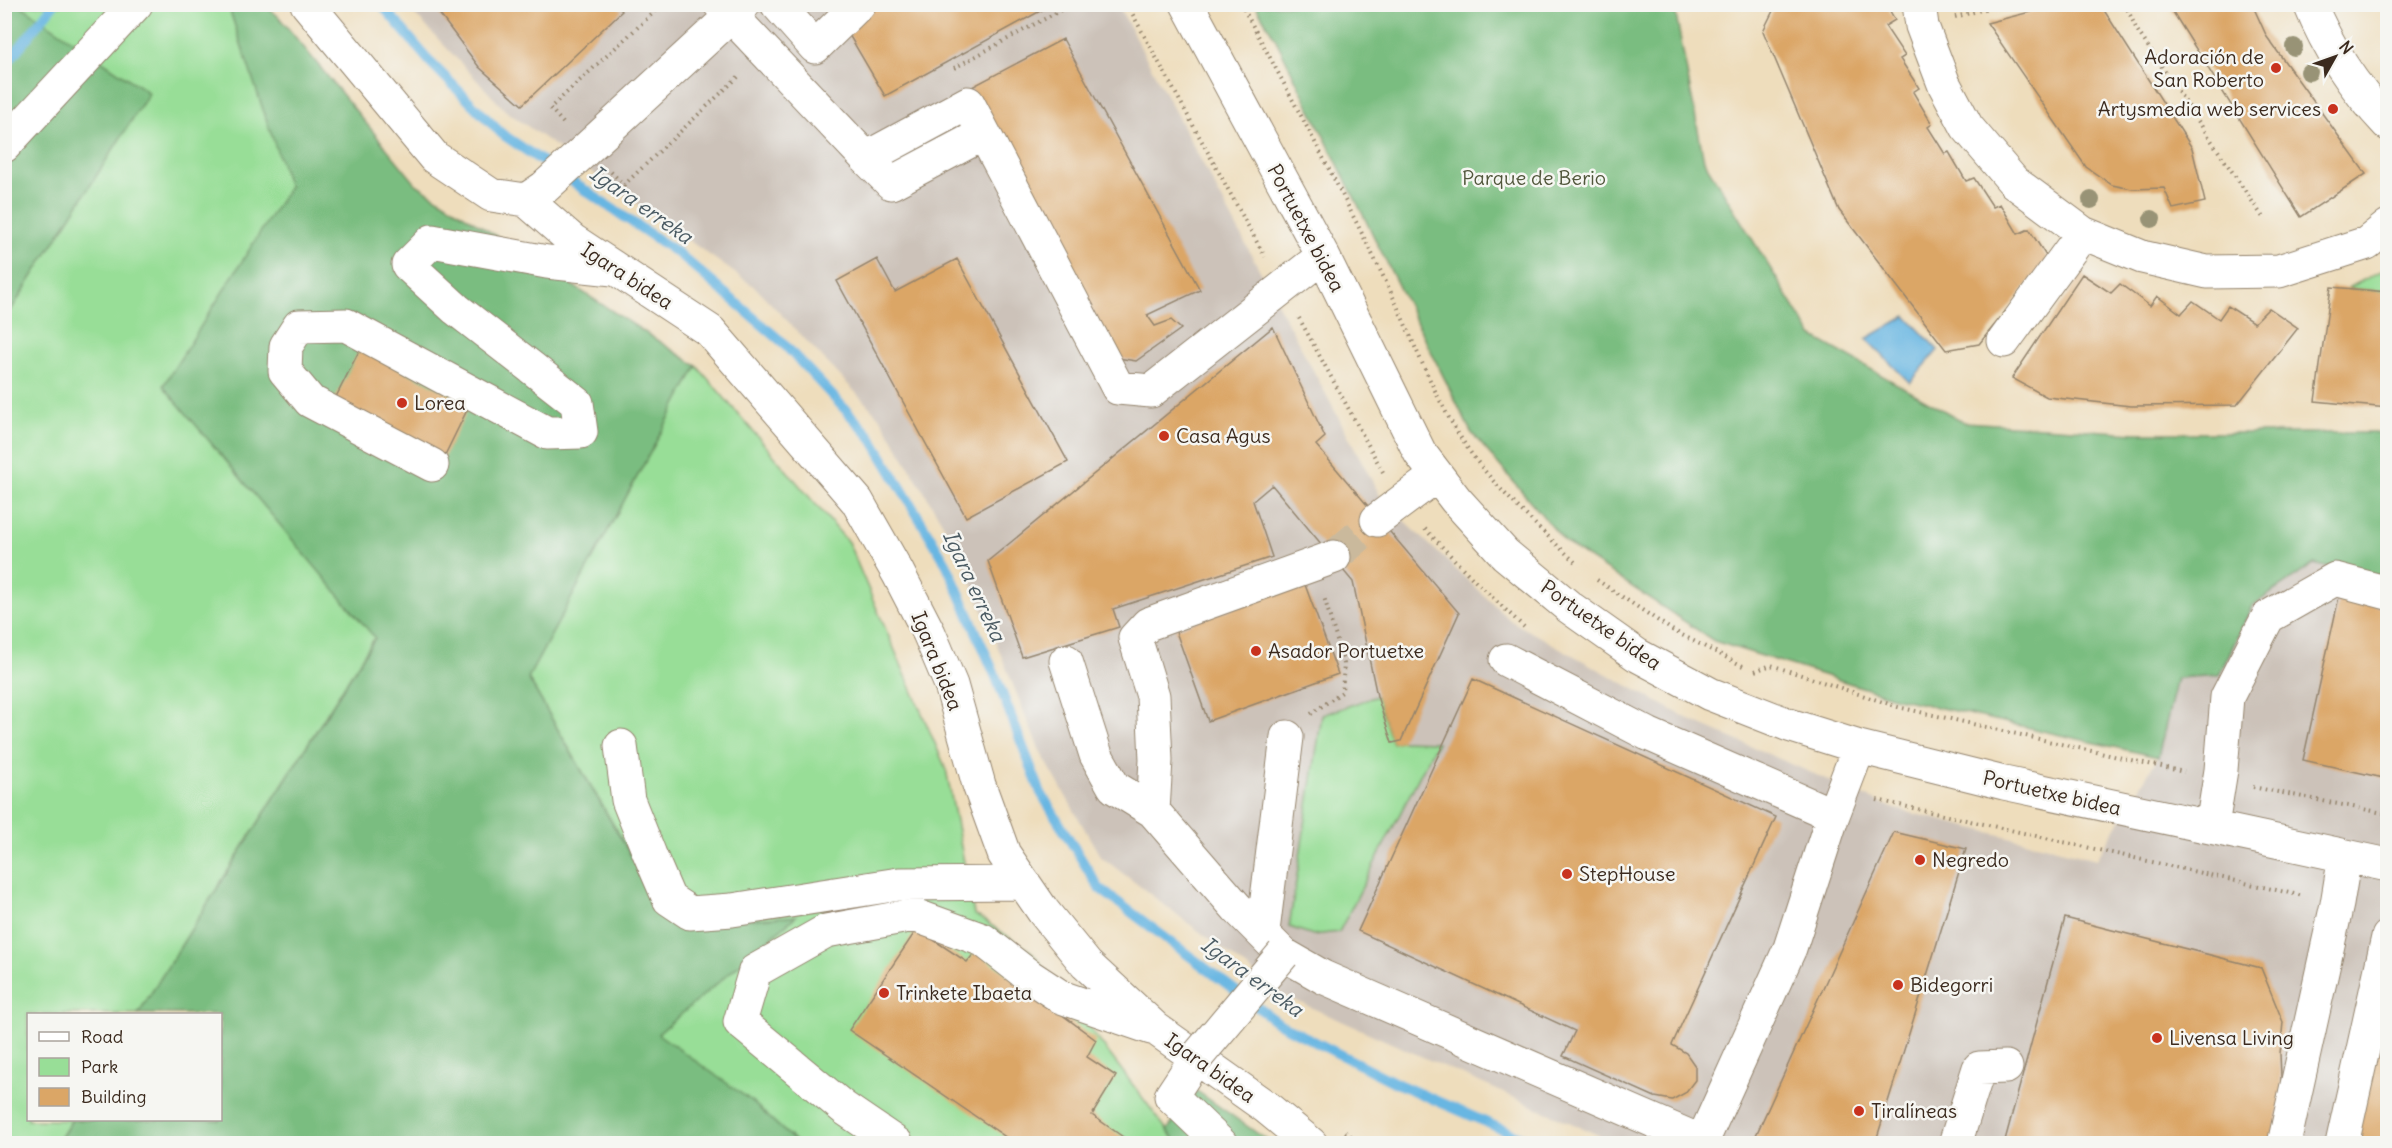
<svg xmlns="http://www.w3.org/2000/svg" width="2392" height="1148" font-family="Delius,sans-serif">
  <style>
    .industrial { fill: #ccc2b9 }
    .green { fill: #98de97; stroke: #6a845a; stroke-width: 1.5 }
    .forest { fill: #7abd80; stroke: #5a744f; stroke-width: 1.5 }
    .water { fill: #68b6e2; stroke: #527080; stroke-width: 1.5 }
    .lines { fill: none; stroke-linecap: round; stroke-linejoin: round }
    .stream { stroke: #68b6e2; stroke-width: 10 }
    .building { fill: #dba666 }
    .minor-tunnel { stroke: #cab99c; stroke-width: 33; stroke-dasharray: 33 16; stroke-linecap: butt }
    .minor-casing { stroke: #94846d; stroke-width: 35 }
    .path { stroke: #94846d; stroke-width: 4; stroke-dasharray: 1.5 4.5; stroke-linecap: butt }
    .minor { stroke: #fff; stroke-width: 33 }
    .minor-bridge-casing { stroke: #94846d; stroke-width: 35; stroke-linecap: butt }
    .minor-bridge { stroke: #fff; stroke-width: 33 }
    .tree { fill: #989376 }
    .poi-dot { fill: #c8321e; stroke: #f6f6f2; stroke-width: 2 }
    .labels { text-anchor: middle; stroke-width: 5; stroke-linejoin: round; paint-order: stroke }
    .poi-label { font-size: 20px; fill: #3b2a1e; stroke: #f6f6f2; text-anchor: start }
    .park-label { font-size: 20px; fill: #52573c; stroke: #f6f6f2 }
    .street-label { font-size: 20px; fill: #3b2a1e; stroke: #f6f6f2 }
    .water-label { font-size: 21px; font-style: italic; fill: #4b5b63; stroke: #f6f6f2 }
  </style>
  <rect width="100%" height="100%" fill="#f6f6f2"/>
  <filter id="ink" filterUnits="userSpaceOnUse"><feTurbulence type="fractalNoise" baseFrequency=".0167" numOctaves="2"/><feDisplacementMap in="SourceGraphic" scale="12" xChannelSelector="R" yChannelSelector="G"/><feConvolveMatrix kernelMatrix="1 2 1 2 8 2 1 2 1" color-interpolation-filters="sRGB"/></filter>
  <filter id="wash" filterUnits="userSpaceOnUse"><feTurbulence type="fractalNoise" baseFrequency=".008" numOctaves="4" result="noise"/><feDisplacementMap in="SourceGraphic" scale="24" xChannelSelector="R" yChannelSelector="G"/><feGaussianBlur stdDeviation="1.35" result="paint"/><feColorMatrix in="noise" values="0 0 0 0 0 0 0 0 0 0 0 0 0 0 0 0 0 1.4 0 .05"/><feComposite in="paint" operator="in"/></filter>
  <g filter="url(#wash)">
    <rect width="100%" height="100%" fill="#eeddbc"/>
    <path class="industrial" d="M406,5h712l265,496 128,120 181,100 203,88 202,50 61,-102 19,-79 42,-3 33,-68 62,-43 73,18v561h-771l-333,-148 -183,-139 -61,-107 -81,-200 -77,-130 -125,-131 -250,-177z"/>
    <path class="green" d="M20,5h208l62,182 -126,199 211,251 -237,377h-110v106h44l-15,23h-52l-1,-832 7,-1 138,-217z
      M2387,268v24l-39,-4z
      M697,366l151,176 98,227 28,145 58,38 145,191h-380l-47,-43 -93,-66 138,-117 -123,8 -144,-247z
      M1377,696l15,47 9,-2 36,1 -98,190 -26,3 -24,-8 33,-212z"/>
    <path class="forest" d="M4,5h16l129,88 -138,217 -6,1z
      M228,5h36l14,11 138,168 281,182 -169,312 143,247 125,-9 -138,118 92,66 47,43 -740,1 15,-24h148v-106h-82l237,-376 -212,-252 126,-199z
      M1255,5h419l30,156 108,175 152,86 171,11h252v149l-73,-18 -62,42 -33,69 -42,3 -19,79 -261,-59 -183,-57 -148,-98 -95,-111 -197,-396z
      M1197,1091l74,52h-94l-10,-13z"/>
    <path class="water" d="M1906,316l32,34 -28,33 -44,-44z"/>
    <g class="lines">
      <path class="stream" d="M381,4l49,58 72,72 177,120 102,87 89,95 76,127 49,112 46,118 58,95 181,136 118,60 138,60
        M4,67l50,-63"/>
    </g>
    <g id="blocks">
      <path class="building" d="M432,4h184l6,7 -100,94 -43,-38z
        M871,4h182l-168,92 -40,-68z
        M1790,4h96l9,16 -10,6 20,30 -5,3 19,29 -6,4 19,32 -4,3 17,27 4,-2 17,29 8,-3 19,29 7,-3 18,30 11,-5 19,30 -69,85 -33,6 -107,-140 -76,-179 12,-24z
        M2062,4h38l92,144 13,54 -32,7 -9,-21 -32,1 -20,-4 -26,-18 -99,-144z
        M2168,4h84l15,33 99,137 -65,43z
        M1063,39l137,251 -53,25 8,11 16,-6 10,9 -45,32 -18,-3 -148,-270z
        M877,259l18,33 62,-33 111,203 -102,55 -129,-236z
        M2082,274l29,19 9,-9 30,22 7,-10 24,18 12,-13 26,18 9,-13 26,17 15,-15 29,20 -61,77 -106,1 -84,-9 -35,-19z
        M2331,287l57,5v116l-73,-7z
        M1273,327l52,110 -9,8 143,168 -58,128 -9,2 -15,-47 -24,-114 -81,-97 -19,16 19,56 -159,52 6,18 -97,30 -34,-96z
        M360,349l110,55 -26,53 -111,-54z
        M1304,582l34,92 -130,47 -33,-92z
        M2339,597l49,11v171l-85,-19z
        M1473,679l303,138 -104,228 14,8 9,13v14l-10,13 -13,7 -17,-3 -92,-41 12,-25 -217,-100z
        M1894,832l72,17 -91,295h-123z
        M2065,918l196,50 22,54 -3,32 2,44 -11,46h-267z
        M917,929l50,33 9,-11 120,89 -9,17 29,19 -24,39 41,29h-117l-167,-114z
        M2388,1000v144l-35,-2z"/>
    </g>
  </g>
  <g filter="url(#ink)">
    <use href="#blocks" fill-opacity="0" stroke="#94846d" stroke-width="1.5"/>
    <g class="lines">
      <path class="minor-tunnel" d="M1334,557l43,-37"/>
      <defs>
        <path id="minor" d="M307,4l127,153 57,38 35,5 19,-13 199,-183
          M720,4l146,154 102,-55 150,285 33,3 172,-135
          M777,4l38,43 44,-43
          M1187,4l136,252 97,197 36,47 49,54 64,53 68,48 73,39 79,31 70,22 145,36 384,82
          M1919,4l3,22 22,58 23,43 47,55 69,51 59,24 65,15 72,-1 88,-28 21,-17
          M2310,4c18,45 45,85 78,120
          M4,146l132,-142
          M866,158l25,25 79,-42
          M526,200l46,40 138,91 147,170 41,72 31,60 22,52 28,100 25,69 39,57 43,53 70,65 110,78 45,37
          M2004,341l79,-108
          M432,465l-122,-64 -25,-30 1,-25 13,-20 47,-1 201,108 34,-1 -4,-29 -121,-94 -48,-44 24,-24 115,21 66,7
          M1377,520l59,-44
          M1334,557l-186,67 -13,14 18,58 3,64 -3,51 84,97 46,46 40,23 379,165 88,-194 43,-133 -185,-81 -142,-74
          M1066,661l30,94 18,32 39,24
          M621,746l7,54 22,55 19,44 21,14 42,-3 167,-26 125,-1
          M1833,815l26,-68
          M2212,826l9,-56 6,-73 41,-80 67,-38 53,14
          M1263,931l24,-194
          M1196,1058l-25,38 50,48
          M897,1144l-53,-36 -104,-86 15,-51 71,-40 88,-16 69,25 46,36 32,21 90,31
          M1955,1144l24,-76 27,-1
          M2284,1144l53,-240 8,-48
          M2342,1144l46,-207"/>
      </defs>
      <use href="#minor" class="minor-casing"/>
      <path class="path" d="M1127,4l138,253
        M1241,4c50,92 99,184 145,278 28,58 49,121 87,174 29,39 69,74 104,108
        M2125,4l12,26 127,189
        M1955,17l49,-13
        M954,68l118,-64
        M563,123l-13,-15 113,-104
        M611,172l13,13 115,-109
        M1299,318l84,154
        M1425,529l51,53 48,45
        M1597,580l75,50 73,37
        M1755,671l16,-6 127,42 286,65
        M1311,714l31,-22 2,-28 -20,-67
        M2253,787l135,27
        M1877,800l426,96
        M1345,1132l17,12"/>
      <use href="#minor" class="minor"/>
      <defs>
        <path id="minor-bridge" d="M1196,1058l87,-104"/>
      </defs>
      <use href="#minor-bridge" class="minor-bridge-casing"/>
      <use href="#minor-bridge" class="minor-bridge"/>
    </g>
    <g class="tree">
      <circle cx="2294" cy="47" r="9"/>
      <circle cx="2309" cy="72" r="9"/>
      <circle cx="2091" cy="200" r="9"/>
      <circle cx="2152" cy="219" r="9"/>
    </g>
  </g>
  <g class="poi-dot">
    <circle cx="2276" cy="68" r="6"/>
    <circle cx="2333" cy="109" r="6"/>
    <circle cx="402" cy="403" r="6"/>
    <circle cx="1164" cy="436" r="6"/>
    <circle cx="1256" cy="651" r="6"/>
    <circle cx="1920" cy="860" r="6"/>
    <circle cx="1567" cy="874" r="6"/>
    <circle cx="1898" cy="985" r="6"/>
    <circle cx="884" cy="993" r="6"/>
    <circle cx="2157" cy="1038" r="6"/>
    <circle cx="1859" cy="1111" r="6"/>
  </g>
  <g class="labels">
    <g class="poi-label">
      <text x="2264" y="64" text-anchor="end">Adoración de<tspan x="2264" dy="23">San Roberto</tspan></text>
      <text x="2321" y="116" text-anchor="end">Artysmedia web services</text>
      <text x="414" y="410">Lorea</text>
      <text x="1176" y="443">Casa Agus</text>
      <text x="1268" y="658">Asador Portuetxe</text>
      <text x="1932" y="867">Negredo</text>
      <text x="1579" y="881">StepHouse</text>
      <text x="1910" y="992">Bidegorri</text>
      <text x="896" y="1000">Trinkete Ibaeta</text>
      <text x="2169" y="1045">Livensa Living</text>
      <text x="1871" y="1118">Tiralíneas</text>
    </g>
    <g class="park-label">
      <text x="1534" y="185">Parque de Berio</text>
    </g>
    <g class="street-label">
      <text transform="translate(1306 228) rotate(62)" y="7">Portuetxe bidea</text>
      <text transform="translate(627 276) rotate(33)" y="7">Igara bidea</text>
      <text transform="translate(1601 625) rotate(35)" y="7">Portuetxe bidea</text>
      <text transform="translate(937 661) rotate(68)" y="7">Igara bidea</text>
      <text transform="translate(2052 793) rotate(13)" y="7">Portuetxe bidea</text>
      <text transform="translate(1210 1068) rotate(35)" y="7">Igara bidea</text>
    </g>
    <g class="water-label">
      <text transform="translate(641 205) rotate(35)" y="7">Igara erreka</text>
      <text transform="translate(974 586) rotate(65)" y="7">Igara erreka</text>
      <text transform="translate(1252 977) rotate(36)" y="7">Igara erreka</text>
    </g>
  </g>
  <rect width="2392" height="1148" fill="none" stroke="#f6f6f2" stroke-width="24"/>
  <rect x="27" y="1013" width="195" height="108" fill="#f6f6f2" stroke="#aba49d" stroke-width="1.5"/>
  <rect x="39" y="1032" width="30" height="9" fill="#ffffff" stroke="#aba49d" stroke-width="1.5"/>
  <text x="81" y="1043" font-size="18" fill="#3b2a1e">Road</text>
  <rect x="39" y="1058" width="30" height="18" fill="#98de97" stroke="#aba49d" stroke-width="1.5"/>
  <text x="81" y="1073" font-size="18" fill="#3b2a1e">Park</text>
  <rect x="39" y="1088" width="30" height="18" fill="#dba666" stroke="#aba49d" stroke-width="1.5"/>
  <text x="81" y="1103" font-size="18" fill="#3b2a1e">Building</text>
  <g transform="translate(2335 57) rotate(50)" stroke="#f6f6f2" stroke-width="4.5" paint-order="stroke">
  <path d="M0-4.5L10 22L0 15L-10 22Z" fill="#3b2a1e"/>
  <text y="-9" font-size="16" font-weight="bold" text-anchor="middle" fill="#3b2a1e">N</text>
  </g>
</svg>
